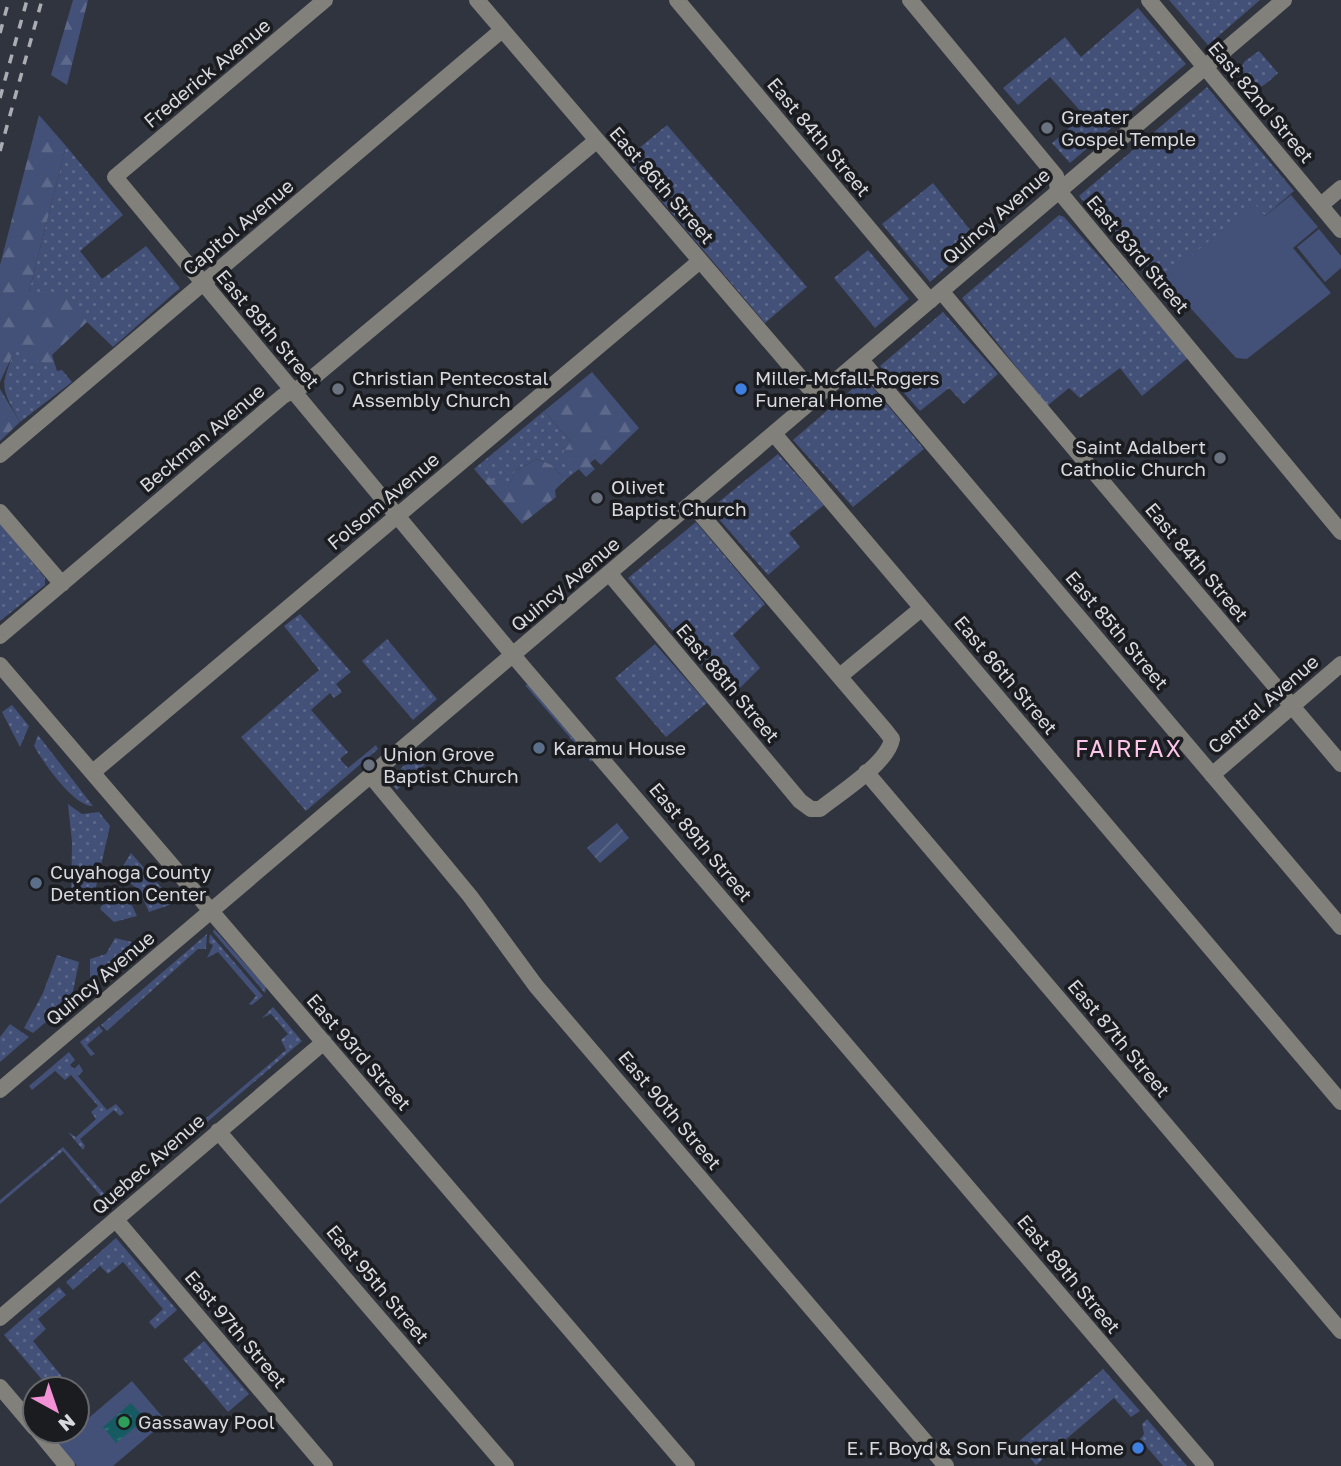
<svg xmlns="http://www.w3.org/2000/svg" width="1341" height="1466" font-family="'Golos Text',sans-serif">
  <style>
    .grass { fill: url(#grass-dots) }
    .forest { fill: url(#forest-firs) }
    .garden { fill: url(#garden-furrows) }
    .pitch { fill: #435077 }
    .water { fill: url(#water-ripples) }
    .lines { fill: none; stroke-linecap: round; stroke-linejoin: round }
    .minor { stroke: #82807b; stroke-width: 16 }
    .rail { stroke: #abadb4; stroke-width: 3.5; stroke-dasharray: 9 9; stroke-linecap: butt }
    .worship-dot { fill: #6b7280; stroke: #1a1c20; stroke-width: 2.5 }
    .shop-dot { fill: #3f7fe0; stroke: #1a1c20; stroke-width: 2.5 }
    .service-dot { fill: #5c6f8a; stroke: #1a1c20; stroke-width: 2.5 }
    .leisure-dot { fill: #2e9e5b; stroke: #1a1c20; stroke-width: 2.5 }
    .labels { text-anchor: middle; stroke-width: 7; stroke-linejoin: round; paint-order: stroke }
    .street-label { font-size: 19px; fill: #d7d9df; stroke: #1a1c20 }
    .poi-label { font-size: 19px; fill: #d7d9df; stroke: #1a1c20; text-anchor: start }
    .quarter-label { font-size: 23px; letter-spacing: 2px; fill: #fdc5ea; stroke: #1a1c20 }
  </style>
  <defs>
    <pattern id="grass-dots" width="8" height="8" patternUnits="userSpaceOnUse" patternTransform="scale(1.75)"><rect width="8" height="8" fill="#435077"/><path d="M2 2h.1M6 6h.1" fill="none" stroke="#5d698a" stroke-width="1.8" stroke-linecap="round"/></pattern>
    <pattern id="forest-firs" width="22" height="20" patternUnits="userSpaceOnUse" patternTransform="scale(1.75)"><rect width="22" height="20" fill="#435077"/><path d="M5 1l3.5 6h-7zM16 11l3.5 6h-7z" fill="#5d698a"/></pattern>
    <pattern id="garden-furrows" width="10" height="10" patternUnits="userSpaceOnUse" patternTransform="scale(1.75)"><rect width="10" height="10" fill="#435077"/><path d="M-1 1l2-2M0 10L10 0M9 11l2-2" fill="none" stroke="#5d698a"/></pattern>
    <pattern id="water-ripples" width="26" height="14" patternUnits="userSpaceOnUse" patternTransform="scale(1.75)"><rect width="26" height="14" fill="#165b62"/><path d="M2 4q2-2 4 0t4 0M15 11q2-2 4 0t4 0" fill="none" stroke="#377278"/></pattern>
  </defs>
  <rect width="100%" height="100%" fill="#30343e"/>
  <path class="grass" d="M1169,0h91l-52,45z
    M1138,8l48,56 -116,99 -18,-20 32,-28 -34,-38 -32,28 -15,-17 62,-51 16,20z
    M1259,51l19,22c-12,11 -20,21 -36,13l-4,-14 7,-11z
    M1207,87l87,104 -29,25 -11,-12 -97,83 -78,-91z
    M667,125l140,162 -42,36 -139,-164z
    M66,146l57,69 -43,36 22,28 44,-33 34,42 -67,59 -26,-25 -58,-30z
    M933,183l45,57 -48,42 -48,-58z
    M1059,215l5,2 125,140 -47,39 -22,-28 -40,30 -11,-10 -22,18 -85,-108z
    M868,250l41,49 -34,29 -41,-50z
    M943,312l55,62 -34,30 -15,-16 -29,23 -40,-45z
    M15,349l42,22 5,-1 10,12 -52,40c-20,-37 -20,-33 -5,-73z
    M865,378l59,71 -71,58 -60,-67z
    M544,411l27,31 8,27 -14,11 -13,-15 -15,-6 -22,12 -7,18 -34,-20z
    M778,454l46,51 -35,28 11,14 -32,28 -58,-66z
    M696,522l69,82 -32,31 27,33 -30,30 -102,-120z
    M0,523l45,55v7l-45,36z
    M300,614l51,58 -15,12 6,8 -8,6 -4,-5 -19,17 37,42 -8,7 8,9 28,-23 2,4 -72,62 -65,-74 78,-67 -35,-44z
    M387,639l50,60 -24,21 -51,-59z
    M655,644l52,59 -41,34 -51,-59z
    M529,684l63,74 -1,4 -66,-77z
    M12,705l17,21 -9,21 -18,-35z
    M38,735l55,71c-19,1 -50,-44 -59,-60z
    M426,748l6,10 -35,32 -9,-11z
    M68,804l14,10 17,-2 11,14 -17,74 -22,-4 1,-54z
    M131,853l44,50 -26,9 -10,-22 -21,-16z
    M111,886l18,13 8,17 -23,6 -14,-13z
    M214,929l52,58 -1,6 -52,-61z
    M207,934l-1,15h-8l-91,82 -6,-6z
    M210,934l53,62 -11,9 -3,-1 7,-8 -38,-44 -11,6 6,-13 -4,-2z
    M115,938l21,5 -46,38v-22l16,-5z
    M57,955l22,7 -8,39 -38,32 -9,-5 19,-35z
    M273,1007l29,34 -193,165 -46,-55 -63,53v-4l63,-53 47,53 176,-150 -5,-10 7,-6 -17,-20 -9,4z
    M10,1024l19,13 -29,25v-25z
    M99,1026l4,5 -16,14 8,9 -4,2 -11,-14z
    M69,1052l6,8 -5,5 4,4 5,-5 4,7 -5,5 29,34 9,-6 8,9 -4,3 -6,-6 -34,29 5,7 -2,4 -15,-18 8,5 20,-18 -5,-7 7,-6 -27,-31 -6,5 -10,-9 -23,19 -3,-4z
    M116,1238l61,72 -22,19 -6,-7 14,-13 -40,-47 -15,12 -8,-8 -27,24 -7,-8z
    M59,1287l7,8 -28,24 8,10 -13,12 31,38 -4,3 -5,-6 -6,6 4,7h-3l-46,-54z
    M204,1341l45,53 -21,18 -45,-53z
    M1103,1369l37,42 -9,6 -17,-19 -78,67 -19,-22z
    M1147,1419l40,47h-24l-23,-27 4,-5 -2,-10z"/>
  <path class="forest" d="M73,0h15l-21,85 -16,-10z
    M39,115l27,31 -37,146 35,1 23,29 -35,33 5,16 -42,-21 -15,32v-117z
    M592,372l47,56 -38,37 -6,-6 -5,4 5,6 -9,8 -23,-25 8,-10 -27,-31z
    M0,389l20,33 -20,19z
    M537,459l15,6 13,15 -10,10 1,7 -34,27 -48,-55 34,19 7,-17z"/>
  <path class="garden" d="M617,823l12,15 -29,25 -13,-15z"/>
  <path class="pitch" d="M1291,195l27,32 -25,21 38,45 -84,66 -11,-1 -72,-79 90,-76 11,13z
    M1319,229l22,27v12l-16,14 -28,-35z
    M132,1381l34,40 -53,45h-36l-19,-22z"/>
  <path class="water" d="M131,1403l14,16 -29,24 -13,-16z"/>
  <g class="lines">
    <path class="minor" d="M325,0l-210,177 408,490 683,799
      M477,0l340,397
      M677,0l253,301
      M910,0l146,176 2,14 283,342
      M1149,0l192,230
      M1321,205l20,-17
      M941,291l400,473
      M861,360l480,567
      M775,435l566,667
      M0,455l502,-425
      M0,512l62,72
      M609,573l191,228 11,8h9c20,-16 68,-46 72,-70l-7,-9 -193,-226
      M0,636l283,-240 21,-11 292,-244
      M0,665l687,801
      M840,676l82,-68
      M93,772l607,-511
      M866,772l475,559
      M370,775l100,121 66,90 410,480
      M1212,775l129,-111
      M0,1090l1284,-1090
      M218,1131l288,335
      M116,1220l209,246
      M0,1318l324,-276
      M0,1387l35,41
      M38,1431l29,35"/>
    <path class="rail" d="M0,33l9,-33
      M0,98l27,-98
      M0,151l42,-151"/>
  </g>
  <g class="worship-dot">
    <circle cx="1047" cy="128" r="7"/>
    <circle cx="338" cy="389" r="7"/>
    <circle cx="1220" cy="458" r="7"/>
    <circle cx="597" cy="498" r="7"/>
    <circle cx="369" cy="765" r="7"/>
  </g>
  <g class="shop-dot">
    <circle cx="741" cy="389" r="7"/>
    <circle cx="1138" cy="1448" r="7"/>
  </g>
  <g class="service-dot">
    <circle cx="539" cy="748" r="7"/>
    <circle cx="36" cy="883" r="7"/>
  </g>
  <circle class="leisure-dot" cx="124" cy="1422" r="7"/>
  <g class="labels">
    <g class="street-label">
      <text transform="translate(207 73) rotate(-40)" y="7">Frederick Avenue</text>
      <text transform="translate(1261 102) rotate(50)" y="7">East 82nd Street</text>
      <text transform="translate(819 137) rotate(50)" y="7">East 84th Street</text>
      <text transform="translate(662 185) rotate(49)" y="7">East 86th Street</text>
      <text transform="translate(996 216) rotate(-41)" y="7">Quincy Avenue</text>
      <text transform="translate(238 227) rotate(-40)" y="7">Capitol Avenue</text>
      <text transform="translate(1138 254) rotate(50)" y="7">East 83rd Street</text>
      <text transform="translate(268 329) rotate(50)" y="7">East 89th Street</text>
      <text transform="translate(202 438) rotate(-40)" y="7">Beckman Avenue</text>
      <text transform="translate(383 501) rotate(-40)" y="7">Folsom Avenue</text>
      <text transform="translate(1197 562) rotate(50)" y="7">East 84th Street</text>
      <text transform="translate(565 584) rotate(-40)" y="7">Quincy Avenue</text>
      <text transform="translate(1117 630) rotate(50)" y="7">East 85th Street</text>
      <text transform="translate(1006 675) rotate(50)" y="7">East 86th Street</text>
      <text transform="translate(728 683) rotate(50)" y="7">East 88th Street</text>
      <text transform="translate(1263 704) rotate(-41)" y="7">Central Avenue</text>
      <text transform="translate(701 842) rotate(50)" y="7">East 89th Street</text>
      <text transform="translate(100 978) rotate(-40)" y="7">Quincy Avenue</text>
      <text transform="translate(1119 1038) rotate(50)" y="7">East 87th Street</text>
      <text transform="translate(359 1052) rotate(49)" y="7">East 93rd Street</text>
      <text transform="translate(670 1110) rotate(50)" y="7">East 90th Street</text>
      <text transform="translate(148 1164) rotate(-41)" y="7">Quebec Avenue</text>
      <text transform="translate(1069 1274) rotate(50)" y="7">East 89th Street</text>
      <text transform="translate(378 1284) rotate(50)" y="7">East 95th Street</text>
      <text transform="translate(236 1329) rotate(50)" y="7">East 97th Street</text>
    </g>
    <g class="poi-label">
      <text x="1061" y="124">Greater<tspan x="1061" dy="22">Gospel Temple</tspan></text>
      <text x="352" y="385">Christian Pentecostal<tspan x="352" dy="22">Assembly Church</tspan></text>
      <text x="755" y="385">Miller-Mcfall-Rogers<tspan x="755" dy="22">Funeral Home</tspan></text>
      <text x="1206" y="454" text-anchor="end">Saint Adalbert<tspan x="1206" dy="22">Catholic Church</tspan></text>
      <text x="611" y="494">Olivet<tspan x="611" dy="22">Baptist Church</tspan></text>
      <text x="553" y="755">Karamu House</text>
      <text x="383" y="761">Union Grove<tspan x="383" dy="22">Baptist Church</tspan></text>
      <text x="50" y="879">Cuyahoga County<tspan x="50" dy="22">Detention Center</tspan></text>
      <text x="138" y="1429">Gassaway Pool</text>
      <text x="1124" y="1455" text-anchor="end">E. F. Boyd &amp; Son Funeral Home</text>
    </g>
    <g class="quarter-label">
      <text x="1129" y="757">FAIRFAX</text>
    </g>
  </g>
  <g transform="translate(56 1410) rotate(140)"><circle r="33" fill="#1a1c20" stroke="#66686c" stroke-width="2"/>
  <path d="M0-5L12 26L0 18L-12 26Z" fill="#f391d6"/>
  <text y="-10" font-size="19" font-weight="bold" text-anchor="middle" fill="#d7d9df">N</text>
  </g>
</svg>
